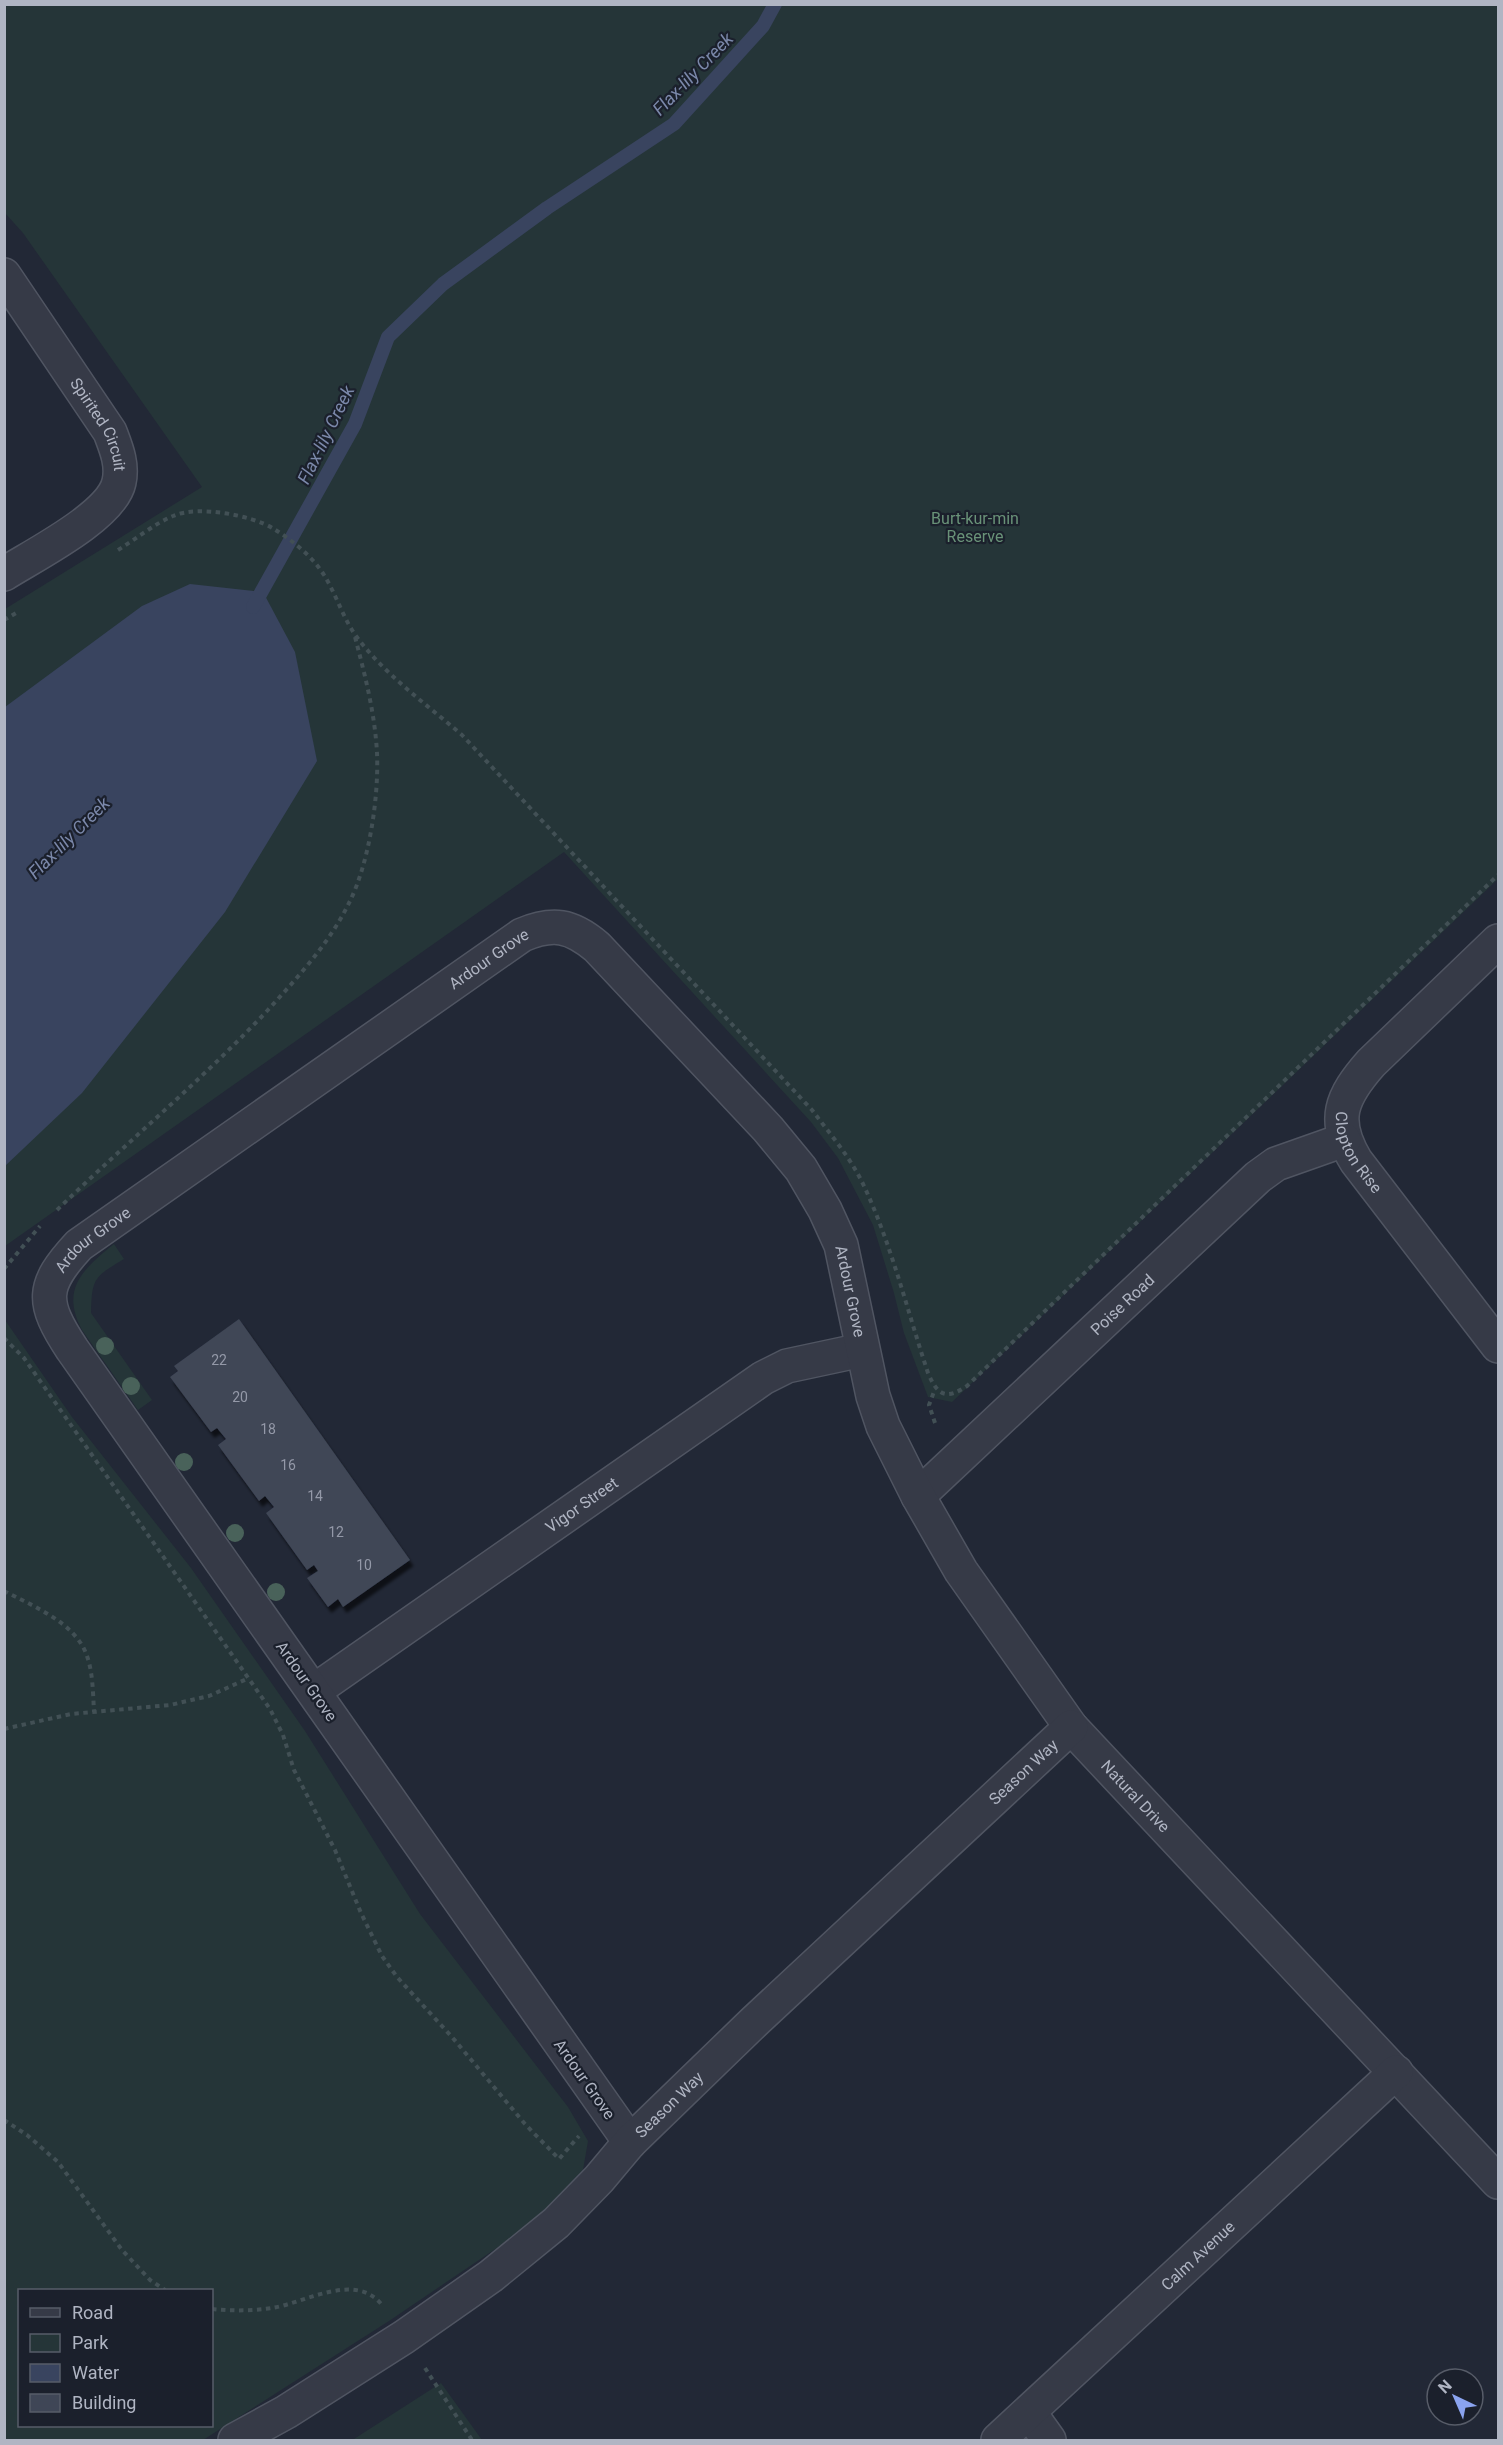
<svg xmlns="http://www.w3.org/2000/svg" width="1503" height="2445" font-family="Roboto,sans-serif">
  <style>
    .green { fill: #253538; fill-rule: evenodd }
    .water { fill: #39445f }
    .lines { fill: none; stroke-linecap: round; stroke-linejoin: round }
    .stream { stroke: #39445f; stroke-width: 14 }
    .building { fill: #3f4656; filter: url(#shadow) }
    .minor-casing { stroke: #505562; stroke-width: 36 }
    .path { stroke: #425055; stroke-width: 4; stroke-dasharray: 4.5 4.5; stroke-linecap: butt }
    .minor { stroke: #363a47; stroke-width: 33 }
    .tree { fill: #49625a }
    .labels { text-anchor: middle; stroke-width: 4.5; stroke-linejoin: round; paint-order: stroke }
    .number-label { font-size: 14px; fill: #9499a8 }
    .street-label { font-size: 16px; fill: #b0b5c3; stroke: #1b202c }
    .park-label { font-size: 16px; fill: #699278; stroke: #1b202c }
    .water-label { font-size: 18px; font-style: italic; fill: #7b88aa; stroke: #1b202c }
  </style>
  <defs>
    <filter id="shadow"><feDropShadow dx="3.5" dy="6" stdDeviation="1.5" flood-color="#0009"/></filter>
  </defs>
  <rect width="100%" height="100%" fill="#222836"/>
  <path class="green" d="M5,5h1493v874l-546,523 -24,-5 -24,-64 -10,-40 -21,-68 -35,-67 -27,-36 -247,-270 -559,394v-637l197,-122 -179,-254 -18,-20z
    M114,1244l10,15c-30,18 -32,19 -33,54l61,87 -14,10 -56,-80c-22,-41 1,-61 32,-86z
    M5,1320l67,97 119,151 114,163 115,183 148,193 20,34 -5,29 -54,56 -140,95 -186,119h-198zM20,2290h192v136h-192z
    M441,2383l41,57 -128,-1z"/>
  <path class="water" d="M190,584l73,8 32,60 22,109 -92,151 -143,181 -77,73v-459l137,-101z"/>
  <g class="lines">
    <path class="stream" d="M253,607l102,-183 33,-87 55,-53 104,-76 127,-84 89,-98 12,-22"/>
  </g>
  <path class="building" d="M239,1319l171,241 -67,47 -5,-8 -10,8 -21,-29 11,-7 -4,-6 -7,5 -41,-57 8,-6 -9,-11 -6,5 -41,-56 8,-6 -9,-11 -6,4 -41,-55 8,-6 -4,-5z"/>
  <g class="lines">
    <defs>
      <g id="minor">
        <path id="s1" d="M4,275l106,157c6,16 13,32 9,50 -7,34 -85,73 -115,92"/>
        <path id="s2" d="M1498,941l-127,122c-30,34 -40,57 -15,98l142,185"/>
        <path id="s3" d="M918,1496l340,-319 18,-13 68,-24"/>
        <path id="s4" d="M314,1691l449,-313 24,-12 75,-16"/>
        <path id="s5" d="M630,2142l-558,-793c-31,-47 -31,-63 7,-104l443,-310c31,-13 49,-10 75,12l171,182 33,40 24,41 16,35 32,151 10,30 35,70 43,75 110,156 427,455"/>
        <path d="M1029,2412l20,28"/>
        <path id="s6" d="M235,2440l51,-28 118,-75 87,-61 65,-53 43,-44 31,-37 124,-120 317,-295"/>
        <path id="s7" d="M998,2440l398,-368"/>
      </g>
    </defs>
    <use href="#minor" class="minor-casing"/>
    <path class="path" d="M118,550c18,-11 36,-26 55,-34 24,-11 79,-1 101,13 19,12 38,27 50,46 12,19 19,43 32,61 30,40 69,67 106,99l350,375c18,24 39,48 52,76 28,60 43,124 64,187 10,23 18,27 39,13l531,-511
      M4,620l14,-8
      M57,1210c69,-67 144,-129 210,-199 30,-33 62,-67 82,-108 20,-39 30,-106 28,-150 -2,-39 -12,-78 -22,-116
      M4,1269l36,-43
      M4,1338l20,20 246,351 13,26 11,35 41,80 26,63 21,43 15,21 55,60 73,87 34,35 20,-23
      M935,1423l-6,-18 6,-16
      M4,1591c29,15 72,32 83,65 6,17 6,38 7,56
      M4,1729l67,-15 99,-9 39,-9 40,-18
      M4,2120l23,15 31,27 64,88 28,30 15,10
      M212,2309c20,2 40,2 60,-1 33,-5 83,-37 110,-3
      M425,2368l47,72"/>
    <use href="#minor" class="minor"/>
  </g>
  <g class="tree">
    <circle cx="105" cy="1346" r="9"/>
    <circle cx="131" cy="1386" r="9"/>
    <circle cx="184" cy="1462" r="9"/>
    <circle cx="235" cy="1533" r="9"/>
    <circle cx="276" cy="1592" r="9"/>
  </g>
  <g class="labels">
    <g class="number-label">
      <text x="219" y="1365">22</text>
      <text x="240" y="1402">20</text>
      <text x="268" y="1434">18</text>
      <text x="288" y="1470">16</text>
      <text x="315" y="1501">14</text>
      <text x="336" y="1537">12</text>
      <text x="364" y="1570">10</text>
    </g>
    <g class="street-label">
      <text dy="6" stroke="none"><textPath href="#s1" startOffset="178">Spirited Circuit</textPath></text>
      <text dy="6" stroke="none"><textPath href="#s5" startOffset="1588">Ardour Grove</textPath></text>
      <text dy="6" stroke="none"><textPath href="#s2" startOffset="278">Clopton Rise</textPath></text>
      <text dy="6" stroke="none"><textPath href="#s5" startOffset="1102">Ardour Grove</textPath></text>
      <text dy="6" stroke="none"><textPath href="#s5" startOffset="2145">Ardour Grove</textPath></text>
      <text dy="6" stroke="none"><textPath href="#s3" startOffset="280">Poise Road</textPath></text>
      <text dy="6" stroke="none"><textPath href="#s4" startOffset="326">Vigor Street</textPath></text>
      <text transform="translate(307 1681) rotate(55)" y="6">Ardour Grove</text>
      <text dy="6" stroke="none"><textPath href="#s6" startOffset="1038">Season Way</textPath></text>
      <text dy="6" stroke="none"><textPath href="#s5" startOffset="2734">Natural Drive</textPath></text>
      <text transform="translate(585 2079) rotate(55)" y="6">Ardour Grove</text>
      <text dy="6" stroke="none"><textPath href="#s6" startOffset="552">Season Way</textPath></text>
      <text dy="6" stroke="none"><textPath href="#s7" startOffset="272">Calm Avenue</textPath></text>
    </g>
    <g class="park-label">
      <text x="975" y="524">Burt-kur-min<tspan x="975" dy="18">Reserve</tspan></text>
    </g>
    <g class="water-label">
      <text transform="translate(693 74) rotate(-46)" y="6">Flax-lily Creek</text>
      <text transform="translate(326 435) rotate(-64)" y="6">Flax-lily Creek</text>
      <text transform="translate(69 838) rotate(-45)" y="6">Flax-lily Creek</text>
    </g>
  </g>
  <rect width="1503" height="2445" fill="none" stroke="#b0b5c3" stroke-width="12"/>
  <rect x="18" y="2289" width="195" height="138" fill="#1b202c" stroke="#575c68" stroke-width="1.5"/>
  <rect x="30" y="2308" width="30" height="9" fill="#363a47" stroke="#575c68" stroke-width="1.5"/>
  <text x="72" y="2319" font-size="18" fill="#b0b5c3">Road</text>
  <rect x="30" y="2334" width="30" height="18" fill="#253538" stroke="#575c68" stroke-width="1.5"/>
  <text x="72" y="2349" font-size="18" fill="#b0b5c3">Park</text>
  <rect x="30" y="2364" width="30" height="18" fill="#39445f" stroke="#575c68" stroke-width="1.5"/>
  <text x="72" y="2379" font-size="18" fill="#b0b5c3">Water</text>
  <rect x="30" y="2394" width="30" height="18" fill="#3f4656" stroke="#575c68" stroke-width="1.5"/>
  <text x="72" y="2409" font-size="18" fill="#b0b5c3">Building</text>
  <g transform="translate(1455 2397) rotate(316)"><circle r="28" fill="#1b202c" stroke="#575c68" stroke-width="1.5"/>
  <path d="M0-4.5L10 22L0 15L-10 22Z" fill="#8aa3ef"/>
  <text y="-9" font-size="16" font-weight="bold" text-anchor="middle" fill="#b0b5c3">N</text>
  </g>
</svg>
